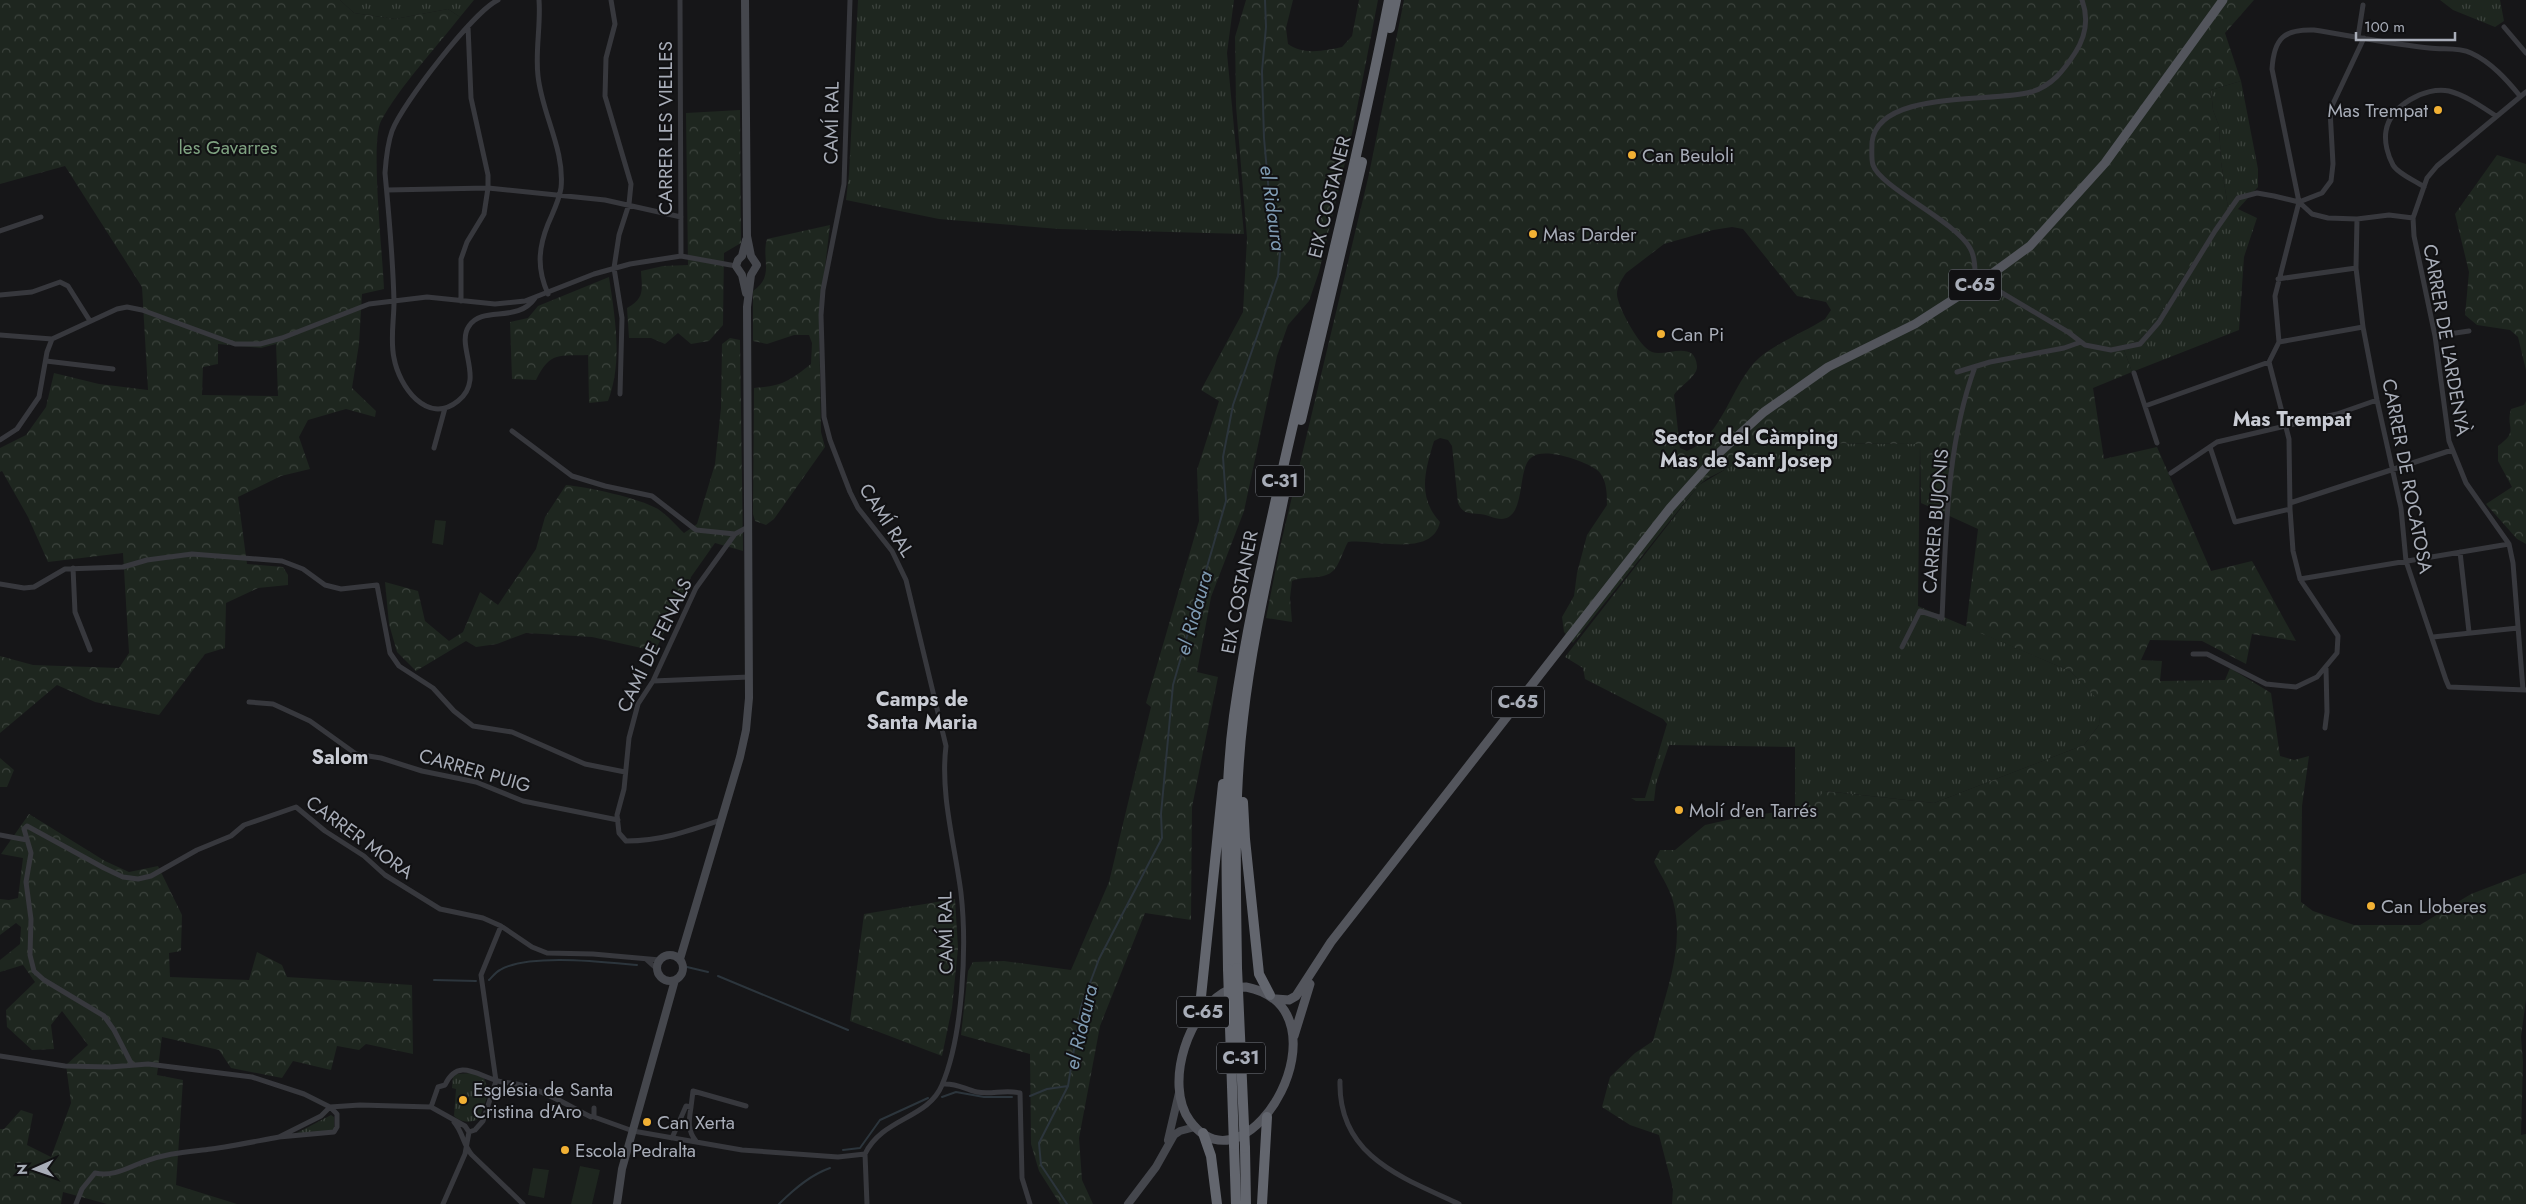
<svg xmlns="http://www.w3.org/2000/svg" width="2526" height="1204" font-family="Jost,sans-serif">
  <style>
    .grass { fill: url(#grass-tufts) }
    .forest { fill: url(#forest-crowns); fill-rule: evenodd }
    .pitch { fill: #1e261f }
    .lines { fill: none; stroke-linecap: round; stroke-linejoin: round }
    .stream { stroke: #2c353c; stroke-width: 2 }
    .street { stroke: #37383d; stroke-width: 5 }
    .secondary { stroke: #45474d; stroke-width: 8 }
    .primary { stroke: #53555c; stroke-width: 9 }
    .highway { stroke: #63666e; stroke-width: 10 }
    .highway-bridge { stroke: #63666e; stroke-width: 10 }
    .poi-dot { fill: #f2b134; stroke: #111113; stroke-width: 2 }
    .labels { text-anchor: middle; stroke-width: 4; stroke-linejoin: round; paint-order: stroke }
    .shield { fill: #111113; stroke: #7b7e86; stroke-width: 1 }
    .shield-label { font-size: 18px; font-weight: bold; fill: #a8adb8 }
    .poi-label { font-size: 19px; fill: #a8adb8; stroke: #111113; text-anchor: start }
    .street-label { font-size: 19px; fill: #a8adb8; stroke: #111113 }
    .park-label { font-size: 19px; fill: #7fa381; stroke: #111113 }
    .water-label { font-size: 20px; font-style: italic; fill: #7f9bb3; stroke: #111113 }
    .neighbourhood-label { font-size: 20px; font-weight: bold; fill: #c9ccd4; stroke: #111113 }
  </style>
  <defs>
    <pattern id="grass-tufts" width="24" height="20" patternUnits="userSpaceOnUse" patternTransform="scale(1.25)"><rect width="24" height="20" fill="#1e261f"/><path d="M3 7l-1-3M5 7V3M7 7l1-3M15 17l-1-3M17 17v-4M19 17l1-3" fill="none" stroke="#3c433d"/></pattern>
    <pattern id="forest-crowns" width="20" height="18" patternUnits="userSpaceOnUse" patternTransform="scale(1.25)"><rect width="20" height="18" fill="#1e261f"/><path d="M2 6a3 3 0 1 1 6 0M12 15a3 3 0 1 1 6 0" fill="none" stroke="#3c433d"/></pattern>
  </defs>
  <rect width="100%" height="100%" fill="#161618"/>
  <path class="grass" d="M340,0h134l-14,17 -12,-8 -53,10 -41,-6z
    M858,0h376l-7,53 17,181 -185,-5 -120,-10 -93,-19 3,-26z
    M2440,0h60l4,21 -9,6 -42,-17z
    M2241,81l17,88v18l-20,22 19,9 -13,39 -5,73 -107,42 -9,-25 15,-7 11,-10 79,-122 -7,-46 -2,-36 -6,-16 -2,-20z
    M1779,443l141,1 -2,162 152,65 31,31 -2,23 -15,20 -150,58 -109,-12 -14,16 -16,3v-63l-126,-2 -13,39 -2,17h-18l-5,-3h14l22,-74 -4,-5 -78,-40 -2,-11 -18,-11 134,-172 44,-26z
    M472,1073l12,5 5,14 -10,27c-9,4 -18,4 -25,-3l2,-27 -4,-1 1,-12 2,-2z
    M331,1115l3,2v11l-3,3 -38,4z"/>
  <path class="forest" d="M0,0h340l14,13 41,6 53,-10 12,8c-25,32 -60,69 -79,104 -11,21 2,137 3,168l-22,5 -3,50 -7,44 24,23 -1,6 -29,-8 -38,11 -9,17 11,32 -29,7 -43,21 9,67 36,3 5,8v10l-30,3 -32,15 -1,45 -20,6 -46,61 -64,-13 -38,-17 -57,48v-77l33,9 86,3 10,-15 -6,-100 -75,9 -20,-45 -26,-46 -2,1v-24l26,-13 20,-28 8,-34 45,11 49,6 -6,-103 -77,-121 -65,18zM218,344l43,4 15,-4 2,52 -76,-1 1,-28 15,-3z
    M1246,0h47l-7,28 2,16c14,11 37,7 54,3l10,-11 7,-36h19l-25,129 -34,143 -10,29 -21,24 -11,31 -33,155 -33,86 -14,75 21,5 -26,130 -1,113 -46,-7 -45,113 -21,112 3,42 11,24h-33l-21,-33 -8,-27 -1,-90 -69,-19 7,-64 5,-9 31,-1 67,9 38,-88 42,-175 -5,-4 53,-182 -2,-51 22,-69 -18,-11 42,-78 4,-74 -11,-132 -1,-69z
    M1404,0h850l-29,33 16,48 -30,9 2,20 6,16 2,36 7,46 -79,122 -11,10 -15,7 9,25 -39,16 11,71 53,-12 54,124 41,-10 44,80 -44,-7 -6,30 -44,-23 -52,-1 -9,20 21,1 -2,20 65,-1 5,-12 41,25 9,63 14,4 15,-4 -7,50 -1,96 12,9 41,14h66l51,-31 55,-21v126l-5,38 2,25 -2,73 5,-1v70h-854l1,-15 -14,-54 -29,-10 -28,-18 8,-30 25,-24 18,-12c11,-44 33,-94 20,-140 -4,-14 -13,-27 -19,-39l6,-12h15l30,-25 31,-7 75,-11 13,-16 110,12 150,-58 15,-20 1,-23 -30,-31 -104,-44 12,-98 -57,-26 -1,-59 -141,-1 -71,35 -9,7 -30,37 -96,121 -9,-11 -2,-15 12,-21 3,-23 10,-38 20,-30c0,-11 0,-27 -10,-35 -12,-9 -52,-23 -65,-13 -16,11 -5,60 -30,62 -8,0 -16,-5 -23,-5 -11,-1 -16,0 -21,-11l-6,-57 -4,-6 -8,-2 -6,3c-9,30 -17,56 6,81 -8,37 -67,16 -92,20 -5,9 -8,21 -14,28 -10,11 -30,5 -42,11l-2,17 2,24 -26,-4 14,-71 89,-373zM1732,227l11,2 54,67 29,6 5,8 -6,9c-19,12 -50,25 -66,39 -27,24 -37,80 -72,93l-7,-3 -6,-53c6,-9 24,-19 23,-29 -2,-27 -31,-9 -45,-14 -12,-4 -35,-46 -35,-58 0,-8 5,-15 9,-21l38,-29 49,-14z
    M740,110l1,133 -17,10 -1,72 -14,16 -18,3 -13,-11 -13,11 -14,-6h-22l-2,-30c18,-10 15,-18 14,-37l22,-5 25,-1 -2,-152z
    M2497,155l29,9v206l-8,-33 -8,-7 -33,-5 -12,-10 4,-43 -14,-58z
    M830,225l-11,94 2,113 4,15 -51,72 -8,6 -11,-4 -2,-7 1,-126c29,-2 35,-7 57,-24l1,-21 -3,-8h-15l-27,9 -14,-3v-50c22,-15 8,-32 14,-52z
    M609,277c6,41 14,84 -1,124l-19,2 -1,-48c-28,1 -38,-4 -52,25l-24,-1 -2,-57 18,-4 10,-12z
    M730,338l10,2 3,211 -28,-8 -24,34 -36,74 -63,-14 -66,-4 -29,11 -21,3 -10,-6 -50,30 -19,-19 -8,-28 -4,-42 33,9 7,30 24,20 14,-9 17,-40 18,13 38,-56 9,-32 21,-32c22,2 73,13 92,24 9,6 18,16 26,24l13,-9 18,-60 6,-56 1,-64z
    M2526,401v143l-9,-5 -31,-35 26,-17 -14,-26v-15c22,-16 7,-17 13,-37l13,-4z
    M0,758l14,12 -7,17h-7z
    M29,814l76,47 24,11 29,-6 24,49 -1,36 -12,2 1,24 79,3 8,-28 25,13 5,12 125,8 1,69 -47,-10 -7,6 -22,-4 -6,24 -38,-9 -11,17 -51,-10 -12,-18 -57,-13 -5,38 26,5 -7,105 61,19h-130l-44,-12 -2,12h-61v-75h4l17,-19 12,4 -6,31 24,12 20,-54 -5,-38 22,-20 -26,-34 -11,14 3,24 -22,1 -25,-23 -1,-17 29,-28 -12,-17 -23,7v-12l20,-16 1,-17 -5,-4 -16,12v-36l9,1 9,-2 5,-40 -22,-4z
    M955,899l3,49 -6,60 -10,48 -92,-35 14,-107z"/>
  <path class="pitch" d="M435,520l11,1 -3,24 -11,-2z
    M580,1166l20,4 -8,34h-21z
    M533,1168l16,2 -5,28 -16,-3z"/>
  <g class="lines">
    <path class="stream" d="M687,967l21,5
      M718,976l130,54
      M434,980l42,1
      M489,980c3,-3 7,-8 11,-10 28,-17 104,-8 137,-5
      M1030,1096l17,-7 21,-3
      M942,1097l14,-5 28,5h28
      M843,1150l17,-2 20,-28 48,-22
      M779,1204c15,-15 31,-29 51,-36
      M1067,1204l-26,-39 -2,-22 29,-57 13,-79 18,-48 63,-121 -1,-24 12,-129 53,-184 -3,-44 10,-52 45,-129 3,-36 -11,-35 -6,-67 -2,-67 4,-44 -1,-27"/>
    <path class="street" d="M498,0c-24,11 -96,104 -106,131 -5,14 -6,28 -7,42 4,42 8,86 9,129 0,18 -4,38 0,56 5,28 33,68 64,43 28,-22 -3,-55 11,-75 14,-21 48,-2 66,-28
      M539,0c2,25 -4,51 -1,76 4,38 27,74 23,112 -2,13 -8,24 -13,36 -10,25 -11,45 0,70
      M611,0l4,24 -9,34 -1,38 26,88 -2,20 -10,31 -5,33 8,50 -2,76
      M680,0l1,256
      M2504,27l22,26
      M2358,37l5,-32
      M2424,187c-8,-6 -26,-13 -31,-22 -5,-9 -9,-23 -7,-34 4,-25 39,-45 63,-40 16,4 33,16 47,25
      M387,190l101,-2 117,12 76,17
      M2299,202l23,-9 9,-12 2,-17 -3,-54 34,-72
      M2357,219l-1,49 7,59 14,73 24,108 5,53 40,119 3,7 77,3
      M0,231l41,-14
      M2278,279l78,-11
      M1982,281l86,51 17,13 26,5 29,-6 19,-22 56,-91 23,-33 19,-5 17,3 25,6 13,12 16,4 29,1 32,-4 24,3
      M1975,285c0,-11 1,-27 -5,-37 -15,-27 -90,-61 -97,-83 -2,-6 -1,-17 -1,-23 6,-53 122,-39 159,-50 21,-6 33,-22 44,-39 11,-17 14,-34 7,-53
      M0,295l32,-3 28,-10 8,4 22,35
      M461,301v-42l6,-17 17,-28 4,-26v-13l-17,-77 -3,-72
      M0,335l52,4
      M2435,336l34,-5
      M2279,342l-4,-46 24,-94 -27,-133c2,-31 12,-40 42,-39 38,6 77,14 115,18 14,2 29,-1 42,5 20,9 36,27 49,43
      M2279,342l84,-15
      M46,361l67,8
      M1957,372l33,-10 74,-14 17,-6
      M2134,373l23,70
      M2145,406l124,-44
      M512,431l60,45 33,10 47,10 44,34 39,4
      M0,440l17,-11 22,-32 8,-45 5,-13 65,-30 10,-2 15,3 93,34h25l22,-6 87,-34 58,-7 68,7 30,-3 69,-27 36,-10 51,-8 55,10
      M2210,447l25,75 55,-13
      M434,448l11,-40
      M2171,473l46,-31 120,-28 40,-14
      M2290,503l162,-53
      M2460,552l9,80
      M73,568l2,44 15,38
      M2300,579l209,-35
      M0,584l24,4 10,-1 31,-18 58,-2 24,-7 45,-6 90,7 21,8 22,16 16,4 36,-4 13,68 9,13 34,22 21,23 19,15 39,6 73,32 40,8
      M2433,637l85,-9
      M1902,647l18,-36 22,7c4,-82 4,-173 33,-251
      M2193,654h14l59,30 30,3 21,-10 20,-24 1,-17 -38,-57 -7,-28 -3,-42 -1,-70 -20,-77 10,-20
      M653,681l96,-4
      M2523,690l-10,-127 -4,-19 -43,-61 -17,-42 -14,-105 -21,-100 -1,-18 14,-40 10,-12 89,-74
      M249,702l24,2 37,17 46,33 25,4 41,13 54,11 47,19 95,19
      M2325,728l2,-16 -1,-44
      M721,820c-32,11 -60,21 -95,21l-7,-8 -2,-18 7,-26 5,-51 9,-34 15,-23 43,-93 39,-54 13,-7
      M0,835l27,5
      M647,960l11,10
      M0,1056l65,10 45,1 38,-3 104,13 52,17 26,13 30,-2 71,2 34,19 4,6 -4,22 -22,50
      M132,1065l-18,-35 -10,-14 -60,-36 -10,-9 -4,-16 1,-36 -5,-37 5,-29 -7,-24 3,-3 77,42 19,9 15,2 13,-3 46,-26 34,-14 13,-11 52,-18 29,24 39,25 21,19 55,34 43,9 18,8 31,21 15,6 46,1 67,6
      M1340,1081c-2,75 61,96 119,123
      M943,1084c14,-1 21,5 34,8 14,3 28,-3 43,1l2,85 8,26
      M330,1107l7,7v13l-3,5 -55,5 42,-21z
      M431,1107l7,-20 7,-2c13,-28 33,-9 53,-4 8,2 18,2 26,5 23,6 45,20 67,31
      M691,1107l2,-16 53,15
      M594,1108v9l39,14 109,19 96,7 27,-3c17,-36 63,-35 77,-69 21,-49 25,-139 19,-192 -6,-48 -21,-98 -15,-147l-40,-166 -14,-29 -34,-43 -8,-16 -20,-52 -6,-23 -3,-102 2,-25 21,-106 6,-184
      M454,1122c9,10 9,23 18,33l51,49
      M469,1132l6,-2 8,-9 13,-40 -15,-106 20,-49
      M672,1138l14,-32 5,1c-2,13 -4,23 5,34
      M865,1154l2,50
      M76,1204l6,-15 13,-16c18,4 32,-5 48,-11 23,-9 44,-10 68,-13 23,-3 46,-8 68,-12"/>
    <path class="secondary" d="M746,240l-4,16 -4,4 -2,6 6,9 4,18
      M657 968a13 13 0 1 1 26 0a13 13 0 1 1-26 0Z
      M680,959l60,-202 6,-27 3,-32 -2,-391 4,-32 6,-10 -6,-9 -4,-20 -2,-236
      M1168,1140l11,-47
      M617,1204l5,-35 53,-189
      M1128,1204l28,-37 18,-32 6,-4 15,-4"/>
    <path class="primary" d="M1246,987c109,21 3,214 -56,134 -27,-37 -1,-115 41,-132 4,-2 10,-2 15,-2z
      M1276,999l13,1 7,-4 35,-54 339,-434 50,-56 44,-40 64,-45 87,-43 67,-43 48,-35 75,-83 118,-163
      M1294,1036l16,-52"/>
    <path class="highway" d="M1390,28l6,-28
      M1301,420l61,-258
      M1243,802l2,37 14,135 11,21
      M1237,968c-1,-83 -4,-167 6,-250 9,-81 29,-162 45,-242
      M1228,969c-1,-84 -5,-170 6,-253 12,-87 32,-172 51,-257 35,-153 74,-305 104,-459
      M1199,1016l24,-232
      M1203,1133l8,23 6,48
      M1234,1145l2,59
      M1245,1148l1,56
      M1262,1204l5,-87"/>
    <path class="highway-bridge" d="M1237,968l8,180
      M1228,969l6,176"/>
  </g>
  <g class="poi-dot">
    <circle cx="2438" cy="110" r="5"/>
    <circle cx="1632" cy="155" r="5"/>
    <circle cx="1533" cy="234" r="5"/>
    <circle cx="1661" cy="334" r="5"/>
    <circle cx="1679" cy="810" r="5"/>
    <circle cx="2371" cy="906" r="5"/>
    <circle cx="463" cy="1100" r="5"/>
    <circle cx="647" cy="1122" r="5"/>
    <circle cx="565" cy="1150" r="5"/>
  </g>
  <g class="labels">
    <g class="shield">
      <rect x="1949" y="269.5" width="52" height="31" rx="4"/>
      <rect x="1256" y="465.5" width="48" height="31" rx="4"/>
      <rect x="1492" y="686.5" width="52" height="31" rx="4"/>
      <rect x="1177" y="996.5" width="52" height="31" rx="4"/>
      <rect x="1217" y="1042.5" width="48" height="31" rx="4"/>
    </g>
    <g class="shield-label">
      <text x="1975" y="291">C-65</text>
      <text x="1280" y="487">C-31</text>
      <text x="1518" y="708">C-65</text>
      <text x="1203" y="1018">C-65</text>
      <text x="1241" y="1064">C-31</text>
    </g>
    <g class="poi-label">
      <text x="2428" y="117" text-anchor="end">Mas Trempat</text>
      <text x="1642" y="162">Can Beuloli</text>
      <text x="1543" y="241">Mas Darder</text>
      <text x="1671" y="341">Can Pi</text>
      <text x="1689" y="817">Molí d'en Tarrés</text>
      <text x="2381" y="913">Can Lloberes</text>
      <text x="473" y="1096">Església de Santa<tspan x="473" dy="22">Cristina d'Aro</tspan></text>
      <text x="657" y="1129">Can Xerta</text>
      <text x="575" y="1157">Escola Pedralta</text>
    </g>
    <g class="street-label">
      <text transform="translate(831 123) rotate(-89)" y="7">CAMÍ RAL</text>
      <text transform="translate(665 128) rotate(-90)" y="7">CARRER LES VIELLES</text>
      <text transform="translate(1329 197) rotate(-76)" y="7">EIX COSTANER</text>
      <text transform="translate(2447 340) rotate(80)" y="7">CARRER DE L'ARDENYÀ</text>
      <text transform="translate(2408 476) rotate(79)" y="7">CARRER DE ROCATOSA</text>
      <text transform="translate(887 520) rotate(57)" y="7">CAMÍ RAL</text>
      <text transform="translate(1935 521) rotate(-85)" y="7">CARRER BUJONIS</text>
      <text transform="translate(1239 592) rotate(-79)" y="7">EIX COSTANER</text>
      <text transform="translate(654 645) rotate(-64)" y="7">CAMÍ DE FENALS</text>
      <text transform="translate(475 770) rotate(16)" y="7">CARRER PUIG</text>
      <text transform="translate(360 837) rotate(36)" y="7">CARRER MORA</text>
      <text transform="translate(945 933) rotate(-91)" y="7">CAMÍ RAL</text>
    </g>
    <g class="park-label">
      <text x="228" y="154">les Gavarres</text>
    </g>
    <g class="water-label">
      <text transform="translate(1273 208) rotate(82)" y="7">el Ridaura</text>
      <text transform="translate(1194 613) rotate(-74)" y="7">el Ridaura</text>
      <text transform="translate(1081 1027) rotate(-77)" y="7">el Ridaura</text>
    </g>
    <g class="neighbourhood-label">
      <text x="2292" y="426">Mas Trempat</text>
      <text x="1746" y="444">Sector del Càmping<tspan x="1746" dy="23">Mas de Sant Josep</tspan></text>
      <text x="922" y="706">Camps de<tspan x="922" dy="23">Santa Maria</tspan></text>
      <text x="340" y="764">Salom</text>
    </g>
  </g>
  <g transform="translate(35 1169) rotate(268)" stroke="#111113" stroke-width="4" paint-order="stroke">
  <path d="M0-4L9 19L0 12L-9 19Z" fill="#a8adb8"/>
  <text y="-8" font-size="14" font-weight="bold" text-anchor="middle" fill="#a8adb8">N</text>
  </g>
  <path d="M2356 32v8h99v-8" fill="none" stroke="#a8adb8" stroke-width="2.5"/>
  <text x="2364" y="32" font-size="15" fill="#a8adb8" stroke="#111113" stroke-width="4" paint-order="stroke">100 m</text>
</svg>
